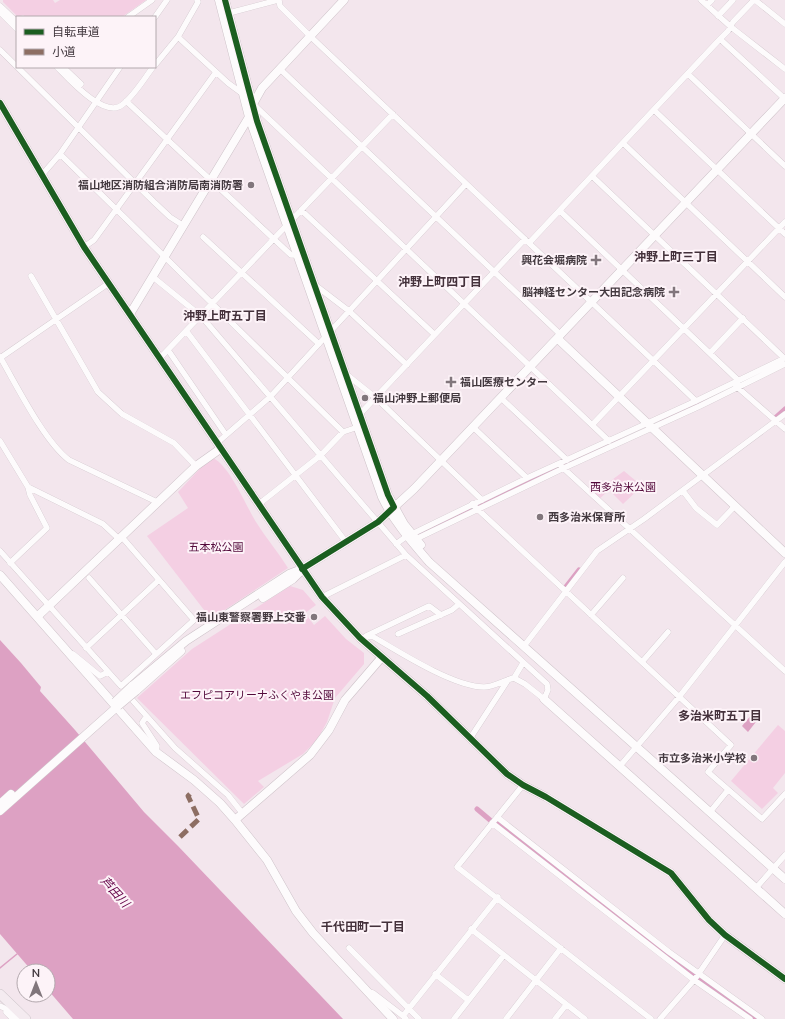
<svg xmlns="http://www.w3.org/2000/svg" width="785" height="1019" font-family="Mulish,'Noto Sans JP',sans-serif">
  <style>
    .green { fill: #f4cfe3 }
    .water { fill: #dda1c3 }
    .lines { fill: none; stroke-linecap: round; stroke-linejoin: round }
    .stream { stroke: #dda1c3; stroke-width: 1.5 }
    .canal { stroke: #dda1c3; stroke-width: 5 }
    .street-casing { stroke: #cdc2c8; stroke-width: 6 }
    .secondary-casing { stroke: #cdc2c8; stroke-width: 9 }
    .primary-casing { stroke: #cac3c7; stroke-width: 10 }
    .street { stroke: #fdfbfc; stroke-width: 5.5 }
    .secondary { stroke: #fdfbfc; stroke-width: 8 }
    .primary { stroke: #f4ebf0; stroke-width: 9 }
    .secondary-bridge-casing { stroke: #cdc2c8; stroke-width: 9; stroke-linecap: butt }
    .secondary-bridge { stroke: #fdfbfc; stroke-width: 8 }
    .quiet { stroke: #8d6e63; stroke-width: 5; stroke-dasharray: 10 5; stroke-linecap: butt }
    .cycleway-casing { stroke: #fdf3f8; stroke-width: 8 }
    .cycleway { stroke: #1b5e20; stroke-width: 6 }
    .poi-dot { fill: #81767c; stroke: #fdf3f8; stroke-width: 1.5 }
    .labels { text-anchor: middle; stroke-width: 4; stroke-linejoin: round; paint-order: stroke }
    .poi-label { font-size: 11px; font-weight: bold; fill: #43393f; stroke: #fdf3f8; text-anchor: end }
    .park-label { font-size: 11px; fill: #530a3b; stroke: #fdf3f8 }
    .neighbourhood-label { font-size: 12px; font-weight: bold; fill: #44313b; stroke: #fdf3f8 }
    .water-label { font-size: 12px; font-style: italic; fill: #640047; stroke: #fdf3f8 }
  </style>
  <rect width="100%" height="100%" fill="#f3e6ed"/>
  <path class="green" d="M3,0h50l2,3 5,-3h86l-24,17h-96l-3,-2 -5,2 -15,-15z
    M213,458c17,8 33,48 43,64 10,16 22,30 32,46l-77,51 -64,-83 41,-28 -10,-16 30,-32z
    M624,471l18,15 -19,18 -14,-14 -13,12 -6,-6z
    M290,586l13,4 13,15 -11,8 9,12 11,-9 21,23 18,14v11l-29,34 -8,24 -10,18 -14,14 -45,27 6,6 -20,17 -107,-106 55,-49z
    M778,725l7,6v42l-12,15 5,5 -16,16 -31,-28z"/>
  <path class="water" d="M0,640l21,23 20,24 -1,4 35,39 69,82 34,34 165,173h-270l-25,-29v-19h-16l-32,-37z
    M753,713l6,5 -11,14 -6,-6z"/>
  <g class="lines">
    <path class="stream" d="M0,968l17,-14"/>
    <path class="canal" d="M775,418l10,-9
      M662,420l65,-30
      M420,533l199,-93
      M565,588l14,-18
      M477,809l13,11
      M497,822l196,153 62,44"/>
    <defs>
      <path id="street" d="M279,0l1,6 30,30 386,365
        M701,0l30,27 54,42
        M755,0l30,24
        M707,5l5,-5
        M0,6l17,16
        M0,12l17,17
        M229,13l49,-13
        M718,16l15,-16
        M128,17l24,-17
        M155,17l12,-17
        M178,37l50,46 15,11
        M720,39l65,60
        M0,50l154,152 16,15 14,9
        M155,65l23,-28 20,-35 -1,-2
        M57,67c11,11 47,52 65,38 12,-9 22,-26 31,-38
        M63,67l18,17 -3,3
        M280,69l281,266
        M688,74l97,92
        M126,101l165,154h6
        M252,103l357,338
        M654,110l131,124
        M623,143l162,154
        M60,154l283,278
        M41,176l19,-22 60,-87
        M592,176l192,182
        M301,210l133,124
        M560,211l179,170
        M203,237l116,107
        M529,243l191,-204 8,-8 5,-9 21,-22
        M84,247l10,-7 122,-168
        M31,276l67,116 24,22 52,29 22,23
        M153,277l48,39 205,239 141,129 1,6 -4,9 -19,-15 -11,-6c-10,2 -20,9 -30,9 -30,0 -85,-35 -112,-51l-12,2
        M315,285l34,26 58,54
        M187,332l159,210
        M168,350l58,85
        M711,352l32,-34
        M0,357c17,29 44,84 69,103l88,42
        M0,358l109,-75
        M160,358l233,-244
        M346,374l30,24 106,102
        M736,386l49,43
        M501,398l66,62
        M360,414l165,-175
        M592,425l193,-203
        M474,428l53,50
        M0,441l28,46 75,37 16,15
        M218,442l52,-45 196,-213
        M561,466l224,205
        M683,491l13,17 21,17 18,-19
        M259,504l62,-49 22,-23 15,-5
        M472,504l259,241 -23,27 54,47 23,-25
        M412,534l115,-56 169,-77 89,-43
        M416,539l148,-71 136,-62 85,-42
        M396,544l11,-8
        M0,551l121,135 73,-66 -73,-84
        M10,563l37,-35 -17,-33 -2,-8
        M89,578l67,76
        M322,597l84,-42
        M591,615l32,-37
        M398,634l54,-24 7,-6
        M366,636l63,-30 12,9
        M524,646l73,-95 47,-32 141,-105
        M86,648l73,-68
        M73,654l27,22 8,-4
        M642,662l26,-30
        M514,678l9,-15
        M127,694l48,54 53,47 15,19
        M146,717l-4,6 15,23 -1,6
        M471,737l37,-57
        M620,766l59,-69 106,-135
        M523,785l-66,82 194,152
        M710,812l18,-22
        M497,817l172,135 93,67
        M492,823l202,157 56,39
        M756,888l29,-33
        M471,929l114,90
        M349,948l70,71
        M435,974l33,26
        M369,992l4,1 30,23
        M0,1006l10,5 8,8
        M6,1012l7,7
        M406,1019l-3,-3 95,-119
        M454,1019l50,-64
        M506,1019l55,-71
        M555,1019l11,-14
        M660,1019l35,-40 30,-44"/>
      <path id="secondary" d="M219,0l30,117 133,380c12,25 29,44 47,65l356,317
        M225,0l32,121 131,374 16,29 17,21
        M0,103l84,144 238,350 38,41 67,58 80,78 16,11 23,12 125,76 38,47 16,15 60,44
        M130,314l119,-197 4,-13 9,-16 82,-88
        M558,339l227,214
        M0,575l156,177 38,28 26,23 15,17 32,40 29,51 17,22 80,86
        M263,598l30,-19 8,-8
        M38,616l158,-150 24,-17
        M132,686l54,-45 103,-67 13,-5 76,-47 36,-33 371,-391
        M136,691l45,-40
        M544,699l241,215
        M0,804l11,-10
        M0,811l118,-105
        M235,820l75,-65 19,-25 16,-30 37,-43"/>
      <path id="primary" d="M0,994l26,25"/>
    </defs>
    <use href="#street" class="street-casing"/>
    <use href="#secondary" class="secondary-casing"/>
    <use href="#primary" class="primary-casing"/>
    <use href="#street" class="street"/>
    <use href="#secondary" class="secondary"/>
    <use href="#primary" class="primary"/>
    <defs>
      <path id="secondary-bridge" d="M115,702l17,-16
        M118,706l18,-15"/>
    </defs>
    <use href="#secondary-bridge" class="secondary-bridge-casing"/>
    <use href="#secondary-bridge" class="secondary-bridge"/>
    <path class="quiet" d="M180,837l19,-18 -11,-23 2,-2"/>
    <defs>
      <path id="cycleway" d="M225,0l32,121 131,374 6,12 -16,15 -76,47
        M0,103l84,144 238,350 38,41 67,58 80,78 16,11 23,12 125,76 38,47 16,15 60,44"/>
    </defs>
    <use href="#cycleway" class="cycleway-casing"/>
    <use href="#cycleway" class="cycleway"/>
  </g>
  <g class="poi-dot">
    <circle cx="251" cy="185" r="4"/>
    <path d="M594 254h4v4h4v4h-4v4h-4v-4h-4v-4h4z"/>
    <path d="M672 286h4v4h4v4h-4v4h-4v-4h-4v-4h4z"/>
    <path d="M449 376h4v4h4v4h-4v4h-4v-4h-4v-4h4z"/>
    <circle cx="365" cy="398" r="4"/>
    <circle cx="540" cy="517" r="4"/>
    <circle cx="314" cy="617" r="4"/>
    <circle cx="754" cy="758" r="4"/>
  </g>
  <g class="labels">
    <g class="poi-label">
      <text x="243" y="189">福山地区消防組合消防局南消防署</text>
      <text x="587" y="264">興花会堀病院</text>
      <text x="665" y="296">脳神経センター大田記念病院</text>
      <text x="460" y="386" text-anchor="start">福山医療センター</text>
      <text x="373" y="402" text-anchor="start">福山沖野上郵便局</text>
      <text x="548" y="521" text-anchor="start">西多治米保育所</text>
      <text x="306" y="621">福山東警察署野上交番</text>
      <text x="746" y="762">市立多治米小学校</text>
    </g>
    <g class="park-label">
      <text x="623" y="491">西多治米公園</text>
      <text x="216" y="551">五本松公園</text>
      <text x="257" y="699">エフピコアリーナふくやま公園</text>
    </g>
    <g class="neighbourhood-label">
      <text x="676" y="261">沖野上町三丁目</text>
      <text x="440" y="286">沖野上町四丁目</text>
      <text x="225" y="320">沖野上町五丁目</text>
      <text x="720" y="720">多治米町五丁目</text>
      <text x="363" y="931">千代田町一丁目</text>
    </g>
    <g class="water-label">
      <text transform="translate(115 892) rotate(48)" y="4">芦田川</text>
    </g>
  </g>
  <rect x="16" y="16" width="140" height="52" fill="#fdf3f8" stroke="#b3a9ae"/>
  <rect x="24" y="29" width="20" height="6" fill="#1b5e20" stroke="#b3a9ae"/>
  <text x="52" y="36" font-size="12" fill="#43393f">自転車道</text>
  <rect x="24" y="49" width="20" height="6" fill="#8d6e63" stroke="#b3a9ae"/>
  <text x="52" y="56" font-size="12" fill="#43393f">小道</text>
  <g transform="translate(36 983)"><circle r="19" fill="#fdf3f8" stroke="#b3a9ae"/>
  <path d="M0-3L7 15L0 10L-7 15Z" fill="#81767c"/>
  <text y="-6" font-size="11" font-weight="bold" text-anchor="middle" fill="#43393f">N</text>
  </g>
</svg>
